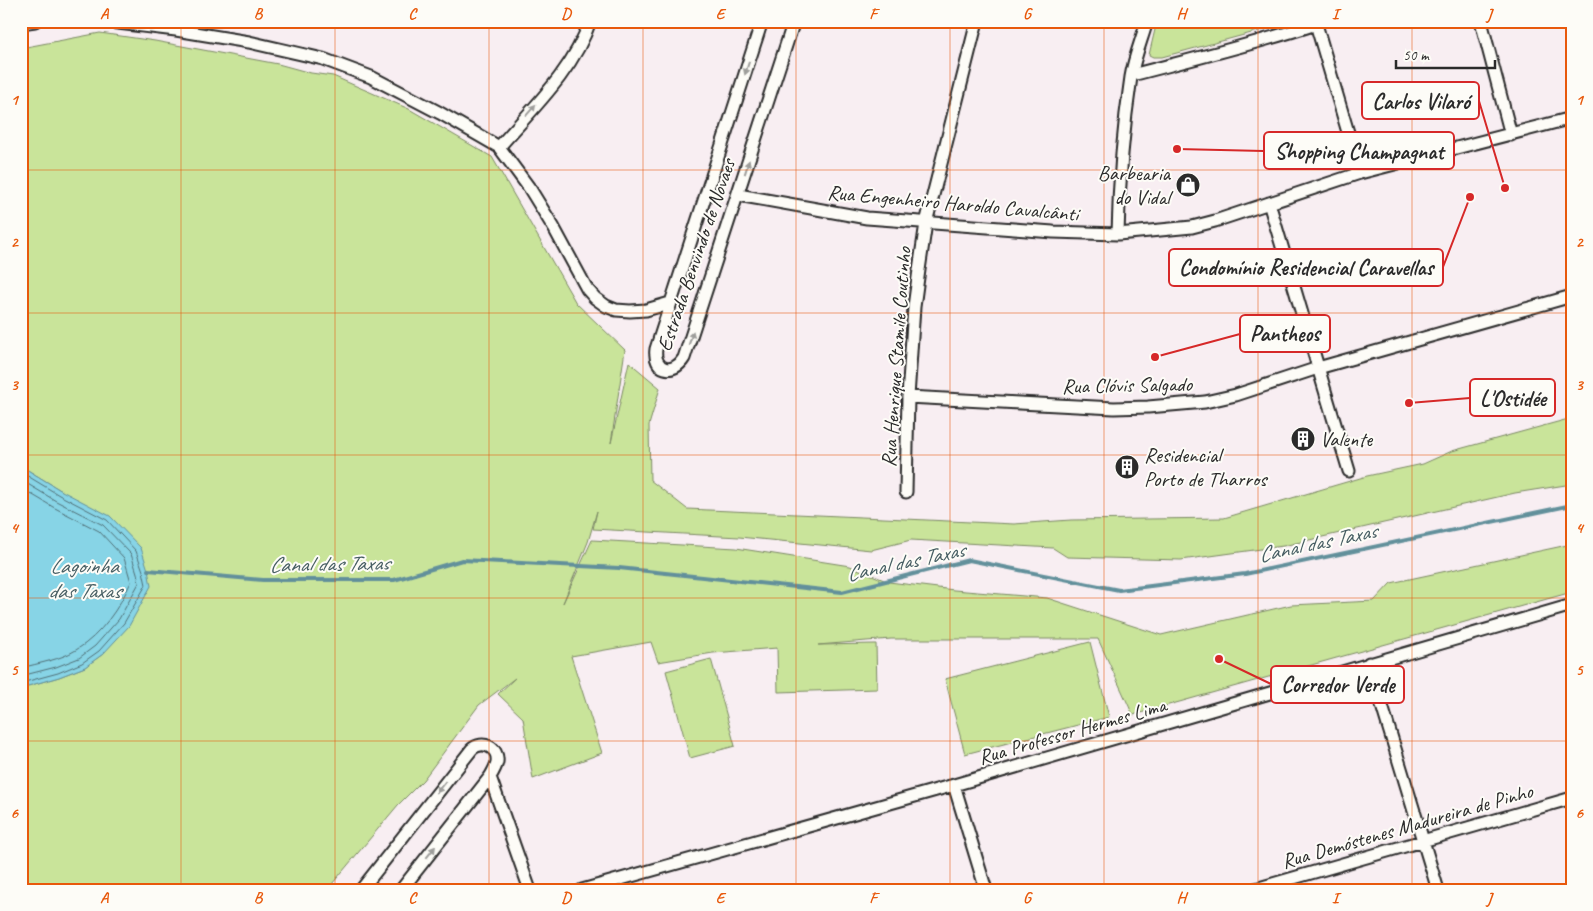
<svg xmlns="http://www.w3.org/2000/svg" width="1593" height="911" font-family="Caveat,sans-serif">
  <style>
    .green { fill: #c9e49a; stroke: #7a8862 }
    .water { fill: #87d4e6; stroke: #62909b }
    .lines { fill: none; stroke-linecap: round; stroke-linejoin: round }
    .shore { stroke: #506f76; stroke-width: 1 }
    .stream { stroke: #62909b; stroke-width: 4 }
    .minor-casing { stroke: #2b2b2b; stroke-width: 15 }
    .minor { stroke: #fdfcf7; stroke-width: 11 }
    .oneway { fill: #9e9e9b }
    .grid { fill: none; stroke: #e8590c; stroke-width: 1; stroke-opacity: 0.55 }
    .labels { text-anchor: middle; stroke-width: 4; stroke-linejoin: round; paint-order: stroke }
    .poi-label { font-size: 21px; fill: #2b2b2b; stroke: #fdfcf7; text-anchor: start }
    .street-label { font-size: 21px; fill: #2b2b2b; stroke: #fdfcf7 }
    .water-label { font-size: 22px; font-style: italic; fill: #475e63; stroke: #fdfcf7 }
    .leader { fill: none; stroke: #d62828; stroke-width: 2 }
    .callout-dot { fill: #d62828; stroke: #fdfcf7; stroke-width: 2 }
    .callout { fill: #fdfcf7; stroke: #d62828; stroke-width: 2 }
    .callout-label { font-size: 22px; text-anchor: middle; font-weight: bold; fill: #2b2b2b }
    .neatline { fill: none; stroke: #e8590c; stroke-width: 2 }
    .grid-label { font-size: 16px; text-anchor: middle; font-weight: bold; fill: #e8590c }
  </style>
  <rect width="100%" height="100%" fill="#f8eef2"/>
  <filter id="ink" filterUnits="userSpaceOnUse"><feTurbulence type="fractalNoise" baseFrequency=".02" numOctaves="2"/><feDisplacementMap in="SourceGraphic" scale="10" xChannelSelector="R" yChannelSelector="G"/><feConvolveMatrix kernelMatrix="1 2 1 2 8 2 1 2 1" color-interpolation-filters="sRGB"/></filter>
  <g filter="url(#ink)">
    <path class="green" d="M1157,21h139l-134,36h-9l-4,-2z
      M100,33l55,8 123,23 33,9 22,3 76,33 83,48 84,146 49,47 -14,93 18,-81 31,26 -11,37 1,55 37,29 327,15 57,-4 153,-2 143,-42 56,-12 29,-13 120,-33v66l-57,9 -232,53 -102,14 -114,-3 -14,-9 -142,-8 -40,10 -132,-13 -146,-8 4,-18 -9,31 -25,61 29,-63 144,8 114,18 39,16 65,8 93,8 114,37 130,-30 83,-4 17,-18 181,-39v48l-439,123 -35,-76h-207l-73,6 58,-1 1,45 -99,3 -1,-44 -64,5 -55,9 -7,-20 -80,14 31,97 -69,26 -10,-61 -25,-24 17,-16 -36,27 -56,75 -25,25 -71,85h-306v-202l38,-11 26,-10 18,-13 -41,-163 -41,-25v-418z
      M1090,642l19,75 -144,37 -20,-75z
      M711,659l24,87 -45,12 -24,-87z"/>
    <path class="water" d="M21,466l41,25 48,25 31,32 7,22 3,16 -22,40 -26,28 -18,13 -26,10 -38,11z"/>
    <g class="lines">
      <path class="shore" d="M21,472l38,23 48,25 29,31 7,20 3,14 -22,38 -25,28 -17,12 -24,10 -37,10
        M21,480l35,21 47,24 28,29 6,19 2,10 -20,36 -24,27 -16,12 -23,9 -35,9
        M21,488l32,19 46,24 25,27 7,24c-12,26 -30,53 -55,68 -16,10 -37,13 -55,18"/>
      <path class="stream" d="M148,570l115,10h131l68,-20 157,8 223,24 127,-32 150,30 126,-16 327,-69"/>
      <defs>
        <path id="minor" d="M101,21l75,9 73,12 74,17 48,18 69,36 59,34 31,42 24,39 33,61 8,9 11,8 10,4 14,1 16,-1 24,-7
          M762,21l-106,328c-3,21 17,27 28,9l110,-337
          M1481,21l30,114
          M21,23l14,-2
          M1316,24l44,149
          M1132,75c61,-16 123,-31 184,-51l-1,-3
          M499,147c33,-38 75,-77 91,-126
          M738,195l129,23 186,14 65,2 74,-7 23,-6 145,-48 212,-55
          M1269,203l80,268
          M1118,234c1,-53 5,-105 13,-157 3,-19 11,-38 16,-56
          M908,397l206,11 34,-1 57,-5 31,-7 82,-27 254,-72
          M906,492l2,-95 6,-90 5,-37 7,-47 51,-202
          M1369,663l69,227
          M490,777l40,113
          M954,785l32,105
          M361,890l111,-141c10,-9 27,-2 25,13 -1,5 -4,10 -7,15l-89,113
          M582,890l372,-105 618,-180
          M1252,890l320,-92"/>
      </defs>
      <use href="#minor" class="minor-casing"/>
      <use href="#minor" class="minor"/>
    </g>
    <defs><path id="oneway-solid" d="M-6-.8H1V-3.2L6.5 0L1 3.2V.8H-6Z" transform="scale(1.25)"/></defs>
    <g class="oneway">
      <use href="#oneway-solid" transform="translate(747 68) rotate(108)"/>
      <use href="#oneway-solid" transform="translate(531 110) rotate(-49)"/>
      <use href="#oneway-solid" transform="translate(747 167) rotate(-72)"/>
      <use href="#oneway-solid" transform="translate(691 338) rotate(-72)"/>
      <use href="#oneway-solid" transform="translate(441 787) rotate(128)"/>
      <use href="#oneway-solid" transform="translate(431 852) rotate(-52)"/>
    </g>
  </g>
  <path class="grid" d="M181,21v869M335,21v869M489,21v869M643,21v869M796,21v869M950,21v869M1104,21v869M1258,21v869M1412,21v869M21,170h1551M21,313h1551M21,455h1551M21,598h1551M21,741h1551"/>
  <defs>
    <symbol id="shop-disc" viewBox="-11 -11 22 22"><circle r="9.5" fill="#2b2b2b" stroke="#fdfcf7"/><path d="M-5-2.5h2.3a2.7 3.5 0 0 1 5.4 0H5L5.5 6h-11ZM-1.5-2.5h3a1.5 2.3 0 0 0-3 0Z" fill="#fff"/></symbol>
    <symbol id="building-disc" viewBox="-11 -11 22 22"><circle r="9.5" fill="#2b2b2b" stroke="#fdfcf7"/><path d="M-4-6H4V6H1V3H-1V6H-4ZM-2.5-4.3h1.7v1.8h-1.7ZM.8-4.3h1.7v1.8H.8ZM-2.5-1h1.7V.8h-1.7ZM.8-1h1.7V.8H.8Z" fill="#fff"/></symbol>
  </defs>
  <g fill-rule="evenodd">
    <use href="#shop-disc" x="1174" y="171" width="28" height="28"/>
    <use href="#building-disc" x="1289" y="425" width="28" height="28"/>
    <use href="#building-disc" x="1113" y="453" width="28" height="28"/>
  </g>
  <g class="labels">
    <g class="poi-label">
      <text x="1170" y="180" text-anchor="end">Barbearia<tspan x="1170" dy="24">do Vidal</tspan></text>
      <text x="1320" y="446">Valente</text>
      <text x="1144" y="462">Residencial<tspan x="1144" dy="24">Porto de Tharros</tspan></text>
    </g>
    <g class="street-label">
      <text transform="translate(953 203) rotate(5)" y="7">Rua Engenheiro Haroldo Cavalcânti</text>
      <text transform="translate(696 255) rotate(-71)" y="7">Estrada Benvindo de Novaes</text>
      <text transform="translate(896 357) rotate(-86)" y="7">Rua Henrique Stamile Coutinho</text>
      <text transform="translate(1127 385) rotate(-1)" y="7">Rua Clóvis Salgado</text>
      <text transform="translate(1072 731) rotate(-16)" y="7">Rua Professor Hermes Lima</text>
      <text transform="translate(1407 826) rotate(-16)" y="7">Rua Demóstenes Madureira de Pinho</text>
    </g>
    <g class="water-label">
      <text transform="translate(1317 542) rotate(-12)" y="8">Canal das Taxas</text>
      <text transform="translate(905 561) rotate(-12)" y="8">Canal das Taxas</text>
      <text transform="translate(329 563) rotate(-1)" y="8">Canal das Taxas</text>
      <text x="84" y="573">Lagoinha<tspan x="84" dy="25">das Taxas</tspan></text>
    </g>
  </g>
  <path class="leader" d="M1505 188L1479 101M1177 149L1264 151M1470 197L1443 267M1155 357L1240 334M1409 403L1470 398M1219 659L1271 684"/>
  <g class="callout-dot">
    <circle cx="1505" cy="188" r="5"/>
    <circle cx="1177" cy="149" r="5"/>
    <circle cx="1470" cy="197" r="5"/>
    <circle cx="1155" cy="357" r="5"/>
    <circle cx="1409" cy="403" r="5"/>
    <circle cx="1219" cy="659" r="5"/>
  </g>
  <g class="callout">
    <rect x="1362" y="82" width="117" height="37" rx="5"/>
    <rect x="1264" y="132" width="190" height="37" rx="5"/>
    <rect x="1169" y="249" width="274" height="37" rx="5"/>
    <rect x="1240" y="315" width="90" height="37" rx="5"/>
    <rect x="1470" y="379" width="85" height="37" rx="5"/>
    <rect x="1271" y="666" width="133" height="37" rx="5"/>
  </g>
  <g class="callout-label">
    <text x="1421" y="109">Carlos Vilaró</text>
    <text x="1359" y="159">Shopping Champagnat</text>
    <text x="1306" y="275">Condomínio Residencial Caravellas</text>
    <text x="1285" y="341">Pantheos</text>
    <text x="1513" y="406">L'Ostidée</text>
    <text x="1338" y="692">Corredor Verde</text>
  </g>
  <rect width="1593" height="911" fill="none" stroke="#fdfcf7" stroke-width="55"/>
  <path d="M1396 60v8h99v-8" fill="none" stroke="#2b2b2b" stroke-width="2.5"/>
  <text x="1403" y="60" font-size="15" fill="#2b2b2b" stroke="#fdfcf7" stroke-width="4" paint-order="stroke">50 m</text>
  <rect x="28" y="28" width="1538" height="856" class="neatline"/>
  <g class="grid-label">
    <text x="104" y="19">A</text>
    <text x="258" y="19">B</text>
    <text x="412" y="19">C</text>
    <text x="566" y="19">D</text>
    <text x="720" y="19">E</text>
    <text x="873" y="19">F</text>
    <text x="1027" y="19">G</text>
    <text x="1181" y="19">H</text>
    <text x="1335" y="19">I</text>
    <text x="1489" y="19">J</text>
    <text x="14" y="105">1</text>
    <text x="1579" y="105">1</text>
    <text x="14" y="247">2</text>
    <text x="1579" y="247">2</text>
    <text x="14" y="390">3</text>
    <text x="1579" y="390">3</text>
    <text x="14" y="533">4</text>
    <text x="1579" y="533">4</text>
    <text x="14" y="675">5</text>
    <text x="1579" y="675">5</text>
    <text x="14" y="818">6</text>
    <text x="1579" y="818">6</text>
    <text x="104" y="903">A</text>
    <text x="258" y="903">B</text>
    <text x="412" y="903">C</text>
    <text x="566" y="903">D</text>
    <text x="720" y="903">E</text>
    <text x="873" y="903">F</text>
    <text x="1027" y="903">G</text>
    <text x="1181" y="903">H</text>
    <text x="1335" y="903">I</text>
    <text x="1489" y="903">J</text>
  </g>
</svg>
